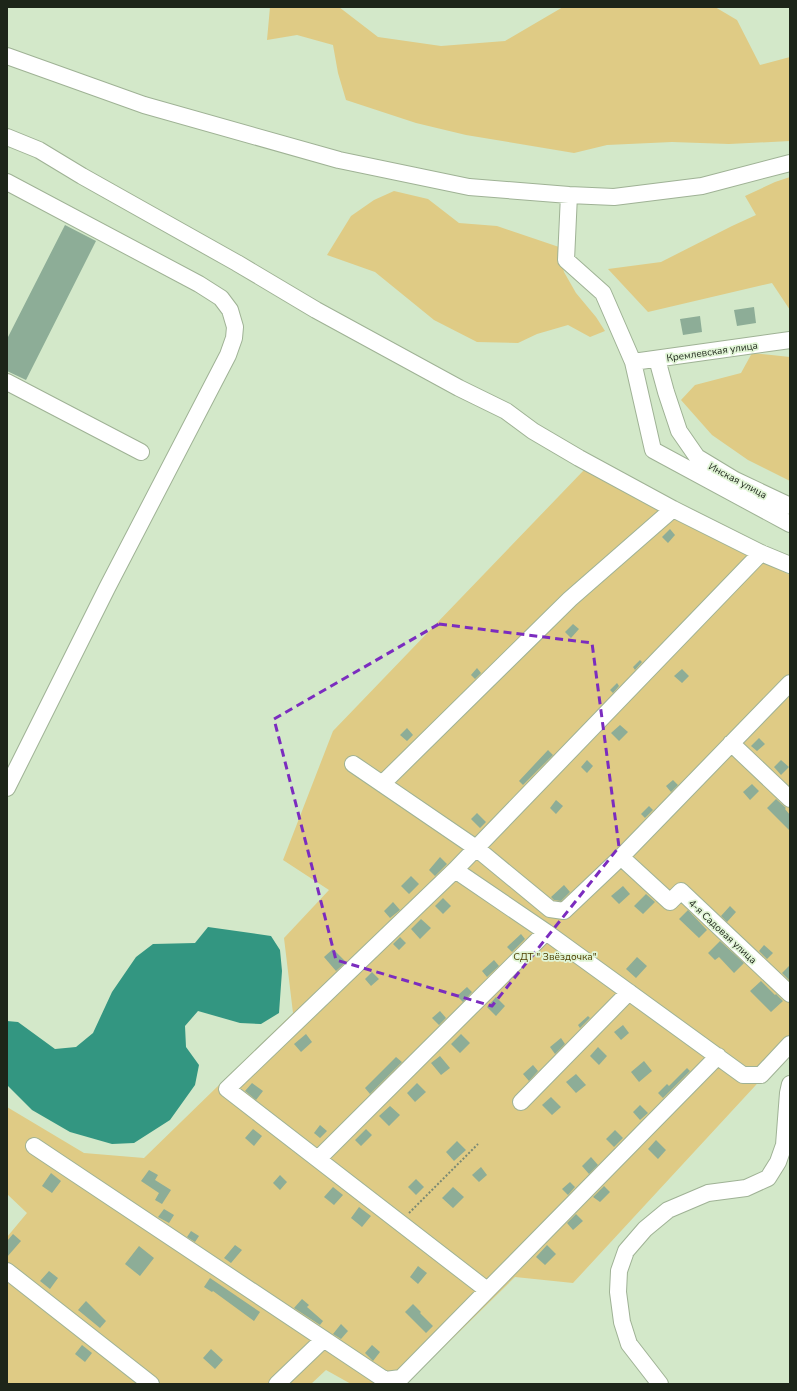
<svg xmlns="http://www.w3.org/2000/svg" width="797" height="1391" font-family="'Nunito Sans',sans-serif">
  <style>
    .green { fill: #dfcb85 }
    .water { fill: #339681 }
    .building { fill: #8dad97 }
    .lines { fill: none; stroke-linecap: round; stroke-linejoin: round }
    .minor-casing { stroke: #9fb295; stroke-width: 18 }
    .path { stroke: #7b8a74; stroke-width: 2; stroke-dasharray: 2 2; stroke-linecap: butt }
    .minor { stroke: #fff; stroke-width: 16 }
    .marked { fill: none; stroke: #7b2cbf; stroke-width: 3; stroke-dasharray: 8 5; stroke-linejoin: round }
    .labels { text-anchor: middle; stroke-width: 3.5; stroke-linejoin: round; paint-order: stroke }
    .street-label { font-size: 10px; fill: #1d2519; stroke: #e1f5d6 }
    .park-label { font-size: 10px; fill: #4d3e00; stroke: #e1f5d6 }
  </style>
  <rect width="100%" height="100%" fill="#d3e8c9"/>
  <path class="green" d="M270,7h69l39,30 63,9 64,-5 58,-34h152l22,13 23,45 30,-8v84l-61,3 -57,-2 -65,3 -33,8 -108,-18 -50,-12 -70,-23 -8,-27 -5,-28 -36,-10 -30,5z
    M790,177v133l-18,-27 -124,29 -40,-43 53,-7 71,-36 24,-11 -11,-19 30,-14z
    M394,191l34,8 31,24 38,3 62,21 5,25 12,21 20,24 9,14 -15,6 -22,-12 -31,9 -19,9 -41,-1 -43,-22 -59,-48 -48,-17 24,-39 23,-16z
    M752,353l38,4v124l-42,-21 -36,-25 -31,-35 14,-15 46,-12z
    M584,470l206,105v473l-217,235 -58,-6 -109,107h-55l-25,-14 -15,14h-304v-147l20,-24 -20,-19v-87l77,46 60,5 149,-145 -9,-75 45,-48 -46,-30 50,-129z"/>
  <path class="water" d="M208,927l63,9 9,14 2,21 -3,42 -18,11 -21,-1 -42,-12 -13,15 1,21 13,18 -4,20 -25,35 -36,23 -22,1 -42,-12 -38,-22 -25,-25v-64l11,1 37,27 21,-2 17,-14 19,-41 24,-35 17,-13 42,-1z"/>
  <path class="building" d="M65,225l31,16 -70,139 -19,-9v-32z
    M754,307l2,16 -19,3 -3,-16z
    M700,316l2,16 -19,3 -3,-16z
    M670,529l5,6 -7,8 -6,-6z
    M573,624l6,5 -8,9 -6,-6z
    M640,660l2,2 -7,8 -2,-3z
    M477,668l4,5 -6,6 -4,-4z
    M682,669l7,7 -7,7 -8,-7z
    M617,683l2,3 -6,7 -3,-3z
    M620,725l8,7 -9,9 -8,-8z
    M407,728l6,7 -6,6 -7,-6z
    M759,738l6,6 -8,7 -6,-5z
    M548,750l5,5 -30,30 -4,-4z
    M587,760l6,6 -6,7 -6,-6z
    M781,760l8,7 -8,8 -7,-8z
    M673,780l5,5 -7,7 -5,-6z
    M752,784l7,7 -9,9 -7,-8z
    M776,799l10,9 -1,1 5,6v16l-23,-23z
    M556,800l7,6 -7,8 -6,-6z
    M649,806l4,4 -8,8 -4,-4z
    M477,813l9,9 -6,6 -9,-9z
    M440,857l7,7 -12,12 -6,-6z
    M411,876l8,8 -10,10 -8,-8z
    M564,885l6,7 -9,9 -7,-1 -3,-3z
    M623,886l7,8 -11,10 -8,-8z
    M646,894l9,8 -12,12 -9,-8z
    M443,898l8,8 -8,8 -8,-8z
    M393,902l7,8 -10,8 -6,-7z
    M730,906l6,6 -9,10 -6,-6z
    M688,910l19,20 -8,8 -20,-19z
    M421,919l10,9 -11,11 -9,-10z
    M521,934l4,5 -13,13 -5,-5z
    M400,937l6,6 -7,7 -6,-6z
    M720,941l24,22 -10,10 -15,-16 -4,3 -7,-7z
    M764,945l9,8 -6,6 -8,-8z
    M333,949l13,13 -10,9 -12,-14z
    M637,957l10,9 -11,12 -10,-9z
    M494,960l5,6 -12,11 -5,-6z
    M790,965v16l-8,-8z
    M372,972l7,7 -8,7 -6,-7z
    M761,981l14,14 1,-1 7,7 -12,11 -21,-21z
    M467,987l5,5 -9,10 -6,-6z
    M496,997l9,9 -9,10 -9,-9z
    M440,1011l6,7 -7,7 -7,-7z
    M588,1016l2,2 -10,10 -2,-3z
    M623,1025l6,8 -8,7 -7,-8z
    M306,1034l6,8 -11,10 -7,-8z
    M461,1034l9,9 -10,10 -9,-9z
    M561,1038l4,6 -10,10 -5,-7z
    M598,1047l9,9 -8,9 -9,-9z
    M440,1056l10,12 -9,7 -10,-12z
    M396,1057l6,5 -32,32 -5,-6z
    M644,1061l8,10 -13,11 -8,-10z
    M533,1065l5,6 -9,10 -6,-7z
    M687,1068l3,3 -27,27 -5,-5 9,-9 2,2z
    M576,1074l10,11 -10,8 -10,-11z
    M252,1083l11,8 -7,9 -11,-9z
    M417,1083l9,9 -11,10 -8,-9z
    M551,1097l10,10 -9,8 -10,-10z
    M640,1105l8,8 -8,7 -7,-8z
    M390,1106l10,9 -11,11 -10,-10z
    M320,1125l7,6 -7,7 -6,-5z
    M253,1129l9,7 -8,10 -9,-8z
    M366,1129l6,6 -11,11 -6,-6z
    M615,1130l8,8 -9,9 -8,-8z
    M656,1140l10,10 -8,9 -10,-10z
    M457,1141l9,9 -12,11 -8,-9z
    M591,1157l7,8 -9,9 -7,-8z
    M481,1167l6,8 -8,7 -7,-7z
    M149,1170l9,5 -3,5 16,10 -9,14 -7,-4 4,-7 -18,-12z
    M51,1173l10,8 -9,12 -10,-7z
    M280,1175l7,7 -7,8 -7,-7z
    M416,1179l8,8 -8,8 -8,-8z
    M570,1182l5,5 -7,8 -6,-6z
    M604,1186l6,6 -10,10 -7,-5z
    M333,1187l10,8 -9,10 -10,-8z
    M453,1187l11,10 -11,11 -11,-10z
    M359,1207l12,9 -9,11 -11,-9z
    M164,1209l10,6 -5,8 -11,-6z
    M576,1214l7,7 -10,9 -6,-7z
    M191,1231l8,5 -4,6 -8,-5z
    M13,1234l8,7 -14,16v-16z
    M235,1245l7,5 -11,13 -7,-5z
    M547,1245l9,9 -11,11 -9,-8z
    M139,1246l15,12 -14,18 -15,-12z
    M418,1266l9,7 -9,11 -8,-7z
    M49,1271l9,7 -8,11 -10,-8z
    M210,1278l50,34 -6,9 -41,-30 -1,1 -8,-5z
    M302,1299l7,6 -2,2 16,14 -3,4 -26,-17z
    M86,1301l20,20 -6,7 -22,-18z
    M413,1304l8,8 -1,1 13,13 -7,7 -21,-21z
    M341,1324l7,7 -7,8 -8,-5z
    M82,1345l10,8 -7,9 -10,-8z
    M372,1345l8,7 -7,9 -8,-8z
    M211,1349l12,11 -8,9 -12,-11z"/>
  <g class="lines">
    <defs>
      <path id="minor" d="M7,56l137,49 195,55 130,27 100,8 45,2 88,-11 88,-23
        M7,137l32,13 43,26 155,87 79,47 143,78 47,23 27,20 46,27 94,51 88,44 29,12
        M7,182l192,102 22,14 9,12 5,17 -1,11 -6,17 -121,233 -100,200
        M569,195l-3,65 37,33 30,69 20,88 137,74
        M657,359l9,33 13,39 18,26 38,23 55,26
        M633,362l157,-22
        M7,382l134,70
        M731,743l59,56
        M353,764l123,84 74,61 14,2 57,-54 169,-174
        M382,784l188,-185 103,-90
        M621,857l49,45 11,-11 109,103
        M455,870l91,62 197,143h18l29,-31
        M521,1102l108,-110
        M34,1146l351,234 16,-2 317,-322
        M318,1159l228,-227
        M7,1271l144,113
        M487,1290l-260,-201 228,-219 306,-317
        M277,1384l47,-45
        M660,1384l-31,-40 -7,-22 -4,-30 1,-21 7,-20 19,-22 23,-19 40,-17 38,-5 22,-10 10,-16 6,-17 4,-52 2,-9"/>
    </defs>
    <use href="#minor" class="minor-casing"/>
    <path class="path" d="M409,1213l69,-69"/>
    <use href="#minor" class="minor"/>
  </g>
  <path class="marked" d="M439,624l153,19 27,204 -127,159 -156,-46 -62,-241z"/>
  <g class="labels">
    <g class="street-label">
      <text transform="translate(712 351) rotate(-8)" y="4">Кремлевская улица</text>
      <text transform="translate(738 480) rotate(28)" y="4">Инская улица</text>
      <text transform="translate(723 931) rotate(43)" y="4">4-я Садовая улица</text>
    </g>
    <g class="park-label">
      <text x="555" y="960">СДТ " Звёздочка"</text>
    </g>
  </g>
  <rect width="797" height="1391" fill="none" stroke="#1d2519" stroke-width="16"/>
</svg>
